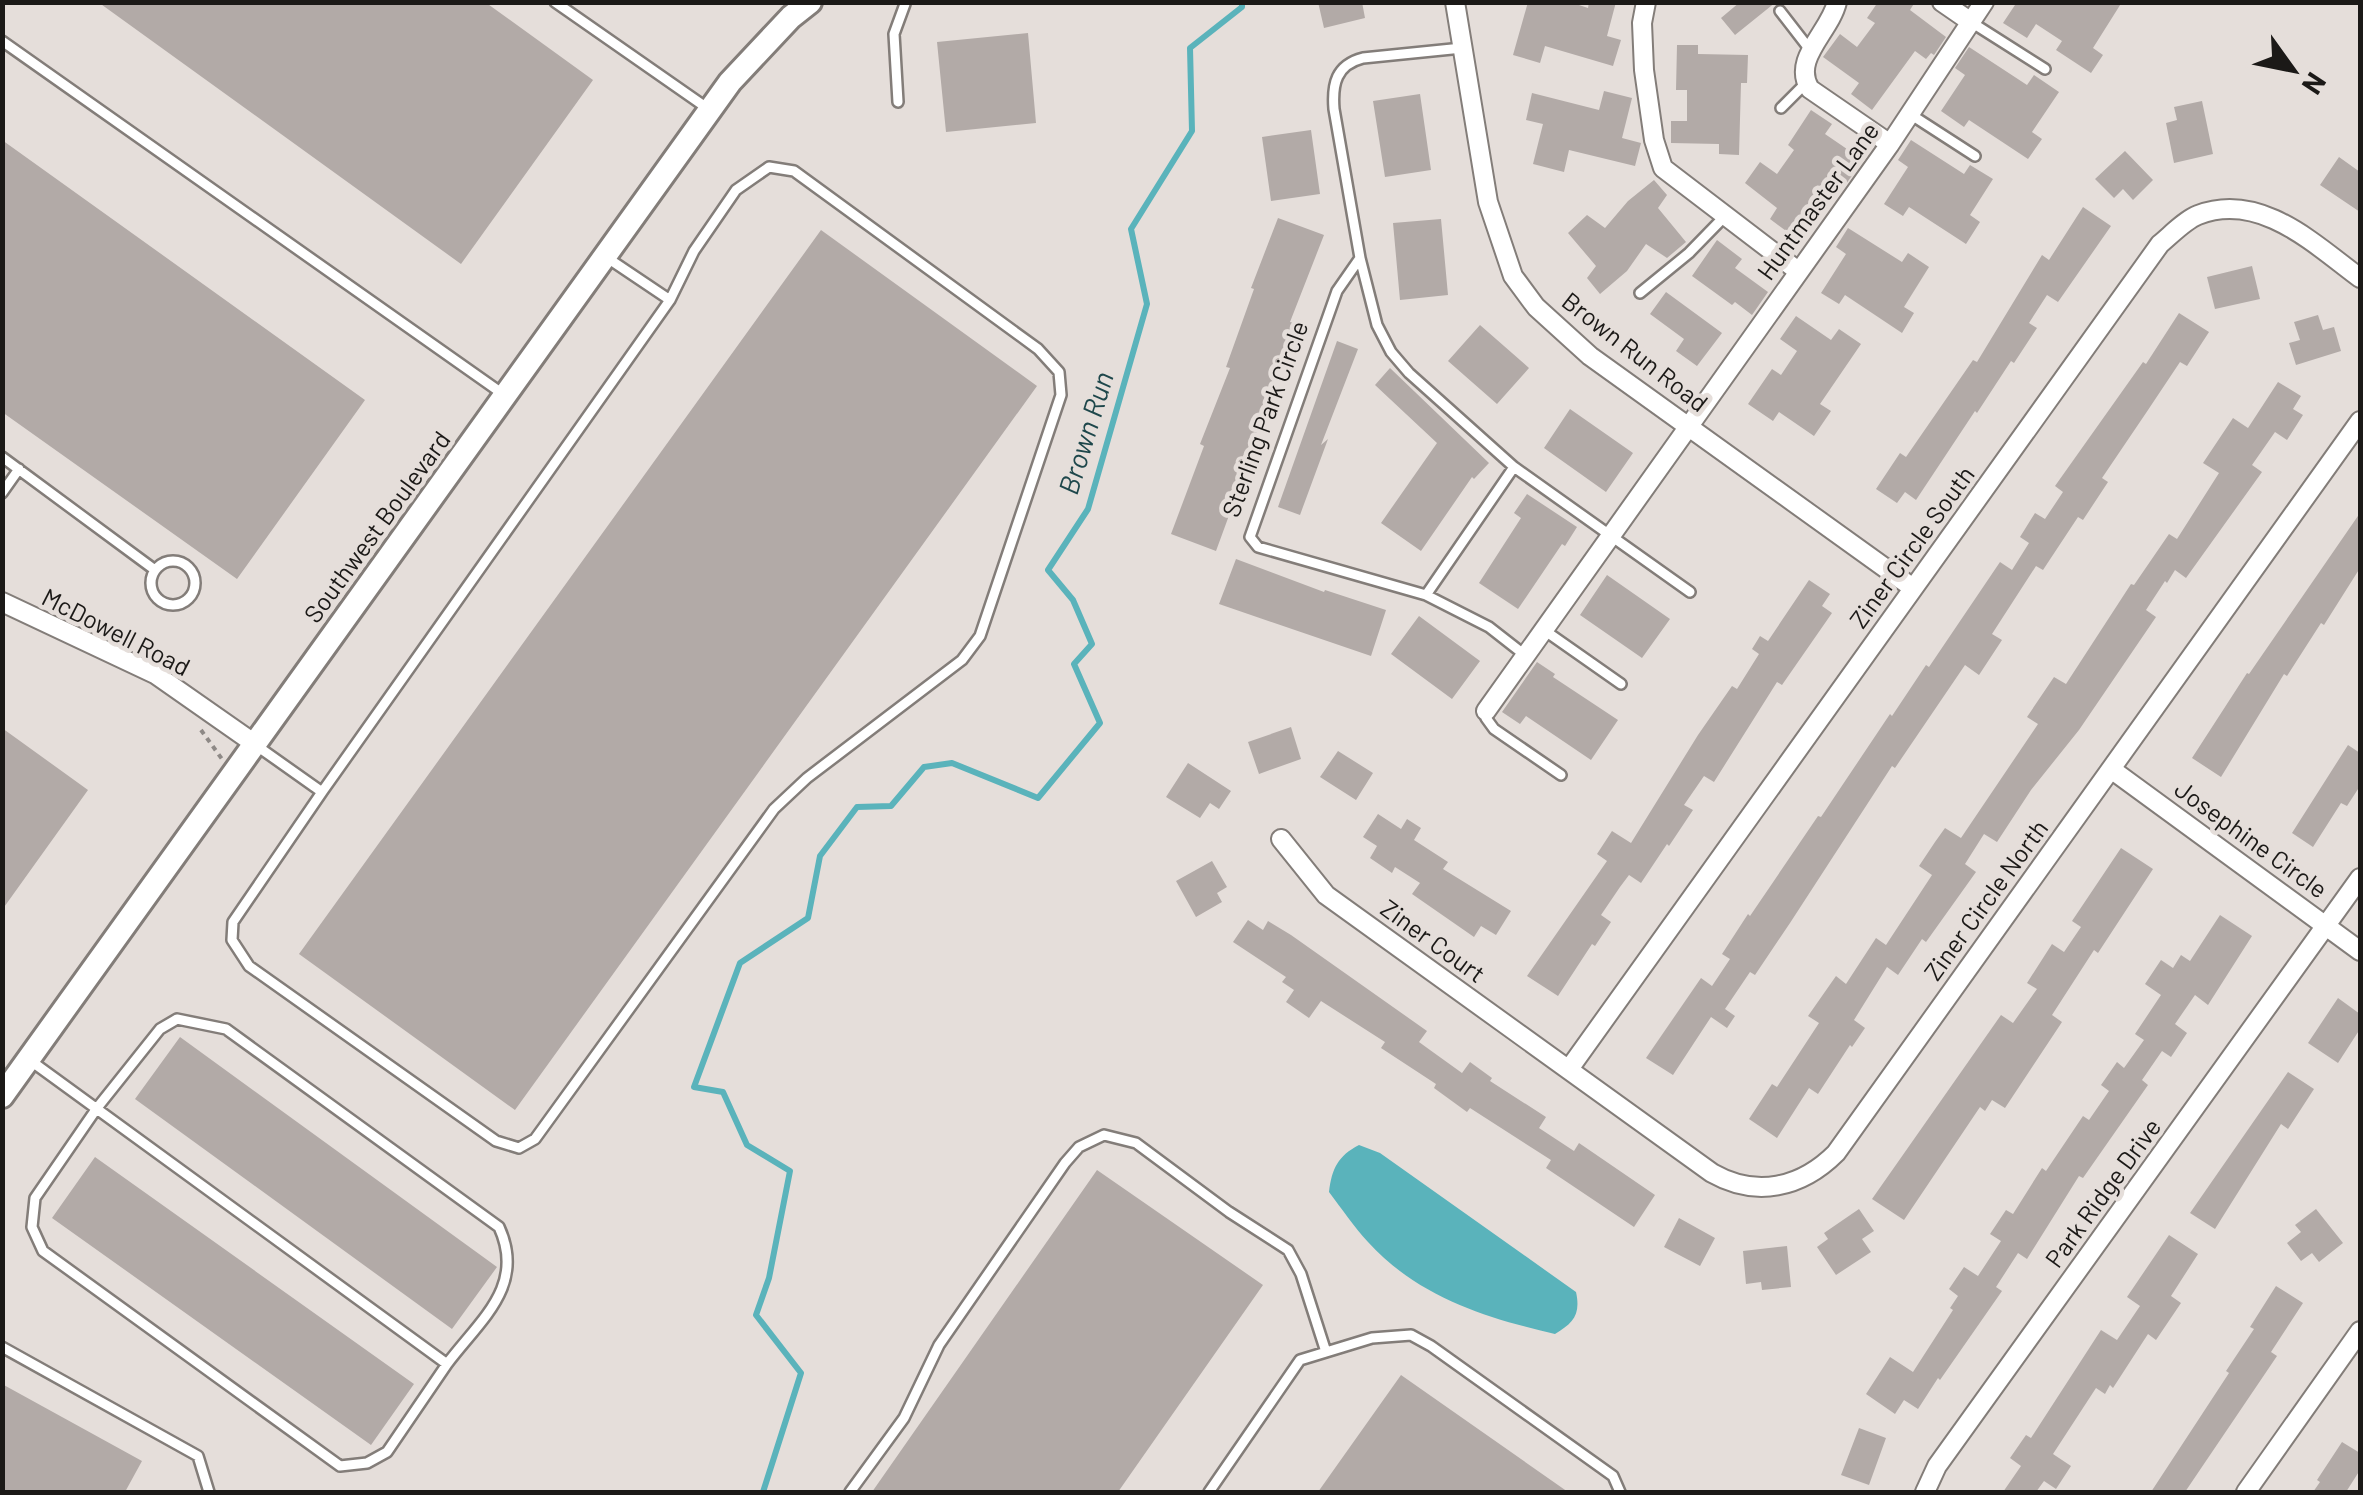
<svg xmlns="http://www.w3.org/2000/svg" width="2363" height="1495" font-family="Barlow,sans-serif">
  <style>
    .water { fill: #5ab3bb }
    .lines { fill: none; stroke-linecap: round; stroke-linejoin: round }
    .stream { stroke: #5ab3bb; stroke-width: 6 }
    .building { fill: #b2aaa7 }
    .service-casing { stroke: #837d79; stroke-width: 14 }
    .minor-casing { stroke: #837d79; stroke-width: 22 }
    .tertiary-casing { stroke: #837d79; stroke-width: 28 }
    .path { stroke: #8e8986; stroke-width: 4; stroke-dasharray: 5 5; stroke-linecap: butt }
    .service { stroke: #fff; stroke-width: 9 }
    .minor { stroke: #fff; stroke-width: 18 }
    .tertiary { stroke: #fff; stroke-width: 22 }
    .labels { text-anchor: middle; stroke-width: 9; stroke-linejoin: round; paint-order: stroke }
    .street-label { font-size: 25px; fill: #1b1917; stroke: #e5deda }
    .water-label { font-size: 28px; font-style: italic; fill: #1e474b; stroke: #e5deda }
  </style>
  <rect width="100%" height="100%" fill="#e5deda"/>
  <path class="water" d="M1359,1145l21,8 196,139c5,23 -3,31 -21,42 -69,-16 -137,-37 -187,-92 -14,-15 -26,-33 -39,-50 3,-24 9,-36 30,-47z"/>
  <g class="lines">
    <path class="stream" d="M763,1492l38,-119 -45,-58 13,-37 21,-107 -43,-26 -24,-53 -29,-5 46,-124 68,-45 12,-62 37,-49 34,-1 33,-39 28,-4 86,35 62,-75 -26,-59 18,-20 -19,-44 -25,-30 40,-61 59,-205 -16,-75 61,-98 -2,-83 52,-41v-5"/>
  </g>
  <path class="building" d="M98,2h387l108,78 -132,184z
    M1318,2h44l3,16 -41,10z
    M1528,2h42l18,6 1,-6h27l-9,34 14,4 -8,26 -68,-20 -5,17 -27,-8z
    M1740,2h36l-41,33 -14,-17z
    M1878,2h37l-5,8 36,27 -12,18 -3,-2 -5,6 -11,-8 -43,59 -21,-16 8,-11 -36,-26 17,-23 17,13 18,-24 -8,-5z
    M2017,2h105l-29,46 10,7 -12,18 -35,-23 6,-9 -26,-17 -9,14 -24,-15z
    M1028,33l8,90 -90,9 -9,-90z
    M1677,45h21v9l50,1 -1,28h-6l-2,72 -20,-1v-10l-48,-1v-22h16v-31h-11z
    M1969,47l58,38 7,-10 25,17 -27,40 10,7 -14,20 -59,-39 -5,7 -23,-16 24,-36 -10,-7z
    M1604,91l28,7 -10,40 19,5 -6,23 -66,-16 -5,22 -31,-8 10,-40 -17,-4 6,-27 67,17z
    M1420,94l11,76 -46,7 -12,-76z
    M2202,101l11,53 -39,9 -8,-40 11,-3 -3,-13z
    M1811,110l21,14 -7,10 38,26 -17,24 -12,-8 -41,60 -23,-17 7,-11 -32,-25 15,-21 17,12 17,-24 -6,-5z
    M1311,130l9,64 -49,7 -9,-64z
    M2,140l363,260 -128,179 -235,-167z
    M1911,140l53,34 6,-9 23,14 -23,36 10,7 -14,22 -57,-37 -6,9 -19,-12 24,-37 -10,-7z
    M2125,151l28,29 -20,20 -10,-11 -9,9 -19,-19z
    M2339,157l21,15v40l-40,-27z
    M1654,180l13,15 -9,13 28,34 -19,16 -21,-14 -19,27 -27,23 -13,-16 9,-12 -28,-33 19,-18 18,13 23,-27z
    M2083,207l28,19 -53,76 -11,-7 -18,28 8,5 -23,35 -3,-2 -34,52 -2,-2 -59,89 -11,-8 -8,11 -21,-14 24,-36 6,4 67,-97 4,2 65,-107 7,5z
    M1278,218l46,17 -34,87 4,1 -28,78 3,1 -30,77 3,1 -26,71 -45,-17 33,-88 -4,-2 30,-76 -4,-1 28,-78 -3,-1z
    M1441,219l7,76 -48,5 -7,-77z
    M1848,228l54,34 6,-9 21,14 -25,40 10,6 -12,20 -57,-38 -6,9 -18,-11 25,-39 -10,-7z
    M821,230l216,156 -522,724 -216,-156z
    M1717,240l25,19 -7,9 33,24 -16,23 -17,-13 -3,3 -40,-29z
    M2252,266l8,33 -45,10 -8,-32z
    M1666,292l56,41 -25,33 -21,-15 8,-12 -34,-25z
    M2179,313l30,19 -22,34 -7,-4 -34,51 -44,65 6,4 -25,38 -5,-3 -35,53 -7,-4 -44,68 10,6 -23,35 -14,-10 -70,103 -3,-2 -102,157 -35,52 -5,-3 -25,37 10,7 -8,12 -16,-11 -38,58 -27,-17 55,-80 11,8 18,-27 -8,-5 26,-40 2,2 68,-100 3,1 69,-103 2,2 34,-51 3,2 71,-105 12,8 17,-27 -9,-6 15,-24 10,6 18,-27 -8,-6 88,-124 3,2z
    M2318,315l5,15 11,-3 7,24 -45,14 -7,-22 11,-3 -6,-18z
    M1796,316l35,24 8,-11 22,15 -41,60 11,7 -17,25 -35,-24 -6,9 -25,-17 24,-35 9,6 16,-24 -17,-12z
    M1480,325l49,43 -32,36 -49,-43z
    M1337,341l21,8 -37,96 7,-6 -28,76 -22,-8z
    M1390,368l99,95 -15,16 -2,-2 -51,74 -40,-28 56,-80 -62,-58z
    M2278,382l23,14 -8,13 10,6 -16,25 -12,-8 -23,33 10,7 -76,106 -11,-8 -8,13 -2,-2 -19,29 10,7 -77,113 -48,60 -34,52 -13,-8 -19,30 11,8 -50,70 -4,-3 -24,36 -11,-8 -33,53 11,8 -13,19 -2,-2 -32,49 -9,-6 -32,50 -28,-19 23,-35 5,3 42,-64 -11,-7 28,-40 10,8 30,-46 10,7 46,-70 -13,-9 16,-24 10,-14 16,10 77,-114 -11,-7 27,-40 12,7 65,-100 3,1 35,-51 8,5 42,-66 -16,-10 30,-45 15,10z
    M1570,409l63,44 -27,39 -62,-44z
    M1527,494l50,33 -12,19 -3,-2 -44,65 -39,-26 42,-65 -7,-5z
    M2360,513v55l-36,57 -3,-2 -34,53 -3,-2 -63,103 -29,-19 55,-85 2,1z
    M1236,559l88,33 1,-2 61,20 -15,46 -152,-52z
    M1607,575l63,44 -28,39 -62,-43z
    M1809,580l21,14 -8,12 10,7 -50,72 -5,-3 -63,100 -10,-6 -20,29 9,5 -24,36 -2,-2 -26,39 -12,-8 -9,12 -19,28 10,7 -16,24 -3,-2 -34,52 -31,-20 80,-115 -10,-7 15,-23 19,12 67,-108 34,-49 5,3 22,-35 -7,-5 8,-13 8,5z
    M1419,616l61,45 -28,38 -61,-45z
    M1537,662l18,12 -2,3 65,43 -27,40 -65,-44 -6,8 -18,-12z
    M1291,727l10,32 -42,15 -11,-32z
    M2,728l86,62 -86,120z
    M2348,745l12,8v33l-13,20 -6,-3 -28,44 -21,-14z
    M1338,751l35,22 -17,27 -36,-23z
    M1188,763l43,28 -12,18 -9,-6 -10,15 -34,-21z
    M1378,814l23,15 6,-10 14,9 -7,12 34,22 -5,7 68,42 -15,24 -15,-9 -7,11 -62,-43 8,-11 -25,-16 -3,6 -22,-15 7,-12 -14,-9z
    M2121,848l32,21 -55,84 -4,-3 -42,65 10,7 -57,86 -13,-8 -7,11 -5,-4 -76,113 -32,-21 129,-184 12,8 24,-34 -10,-6 25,-39 12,8 17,-25 -9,-6z
    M1212,861l15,26 -10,6 5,9 -26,15 -20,-36z
    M2220,915l32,21 -44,69 -13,-10 -20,29 12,9 -16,24 -9,-6 -20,29 6,5 -65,93 -4,-2 -52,83 -9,-6 -22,34 6,4 -62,89 -2,-2 -20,31 -14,-9 -9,14 -29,-20 24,-37 23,15 40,-62 -3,-2 8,-12 -9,-7 15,-22 14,9 23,-35 -11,-7 16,-24 7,4 29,-46 4,3 37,-55 6,4 20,-29 -8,-6 16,-23 7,6 20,-28 -9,-6 26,-39 -16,-11 16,-24 12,8 8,-13 9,6z
    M1248,920l15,10 5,-9 23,14 136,96 -8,11 11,8 32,23 8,-11 22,16 -2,3 56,36 -7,11 35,23 5,-8 76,52 -21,32 -88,-59 5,-8 -81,-52 -3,4 -33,-24 2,-4 -55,-36 4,-6 -64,-41 -12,17 -23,-16 8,-12 -12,-8 4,-5 -53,-35z
    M2338,998l22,16v15l-22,34 -30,-20z
    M180,1037l317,230 -45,62 -317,-230z
    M2288,1072l26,17 -26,40 -7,-5 -66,105 -25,-16z
    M95,1157l319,227 -43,61 -319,-227z
    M1097,1170l166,115 -145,207h-246z
    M1859,1209l15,22 -12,8 9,13 -35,23 -19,-28 11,-8 -4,-6z
    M2316,1209l27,34 -24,19 -7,-9 -11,8 -14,-18 14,-11 -6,-7z
    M1679,1218l36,20 -15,28 -36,-19z
    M2169,1235l29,19 -27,42 10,7 -25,37 -8,-6 -35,54 -3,-3 -5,9 -9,-6 -43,66 18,12 -15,23 -12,-8 -8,11h-33l18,-26 -11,-8 16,-23 5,3 70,-108 16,10 23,-34 -13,-9z
    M1787,1246l4,41 -29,3 -1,-8 -15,2 -3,-33z
    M2276,1286l27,17 -32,49 6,4 -92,136h-34l78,-119 -3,-2 28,-42 -4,-2z
    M1401,1375l167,117h-250z
    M2,1384l140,77 -17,31h-123z
    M1859,1428l27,10 -17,47 -28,-10z
    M2342,1442l18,11v17l-14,22h-33l7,-10 -3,-2z"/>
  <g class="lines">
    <defs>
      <path id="service" d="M555,2l152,106
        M1780,11l31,40
        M1971,22l74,47
        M2,41l501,353
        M1462,48l-99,10c-27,7 -31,26 -29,51l26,149 -23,33 -87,246 8,10 168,48 63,32 37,29
        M898,102l-4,-68 11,-30
        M1781,108l25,-25
        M1910,114l65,42
        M606,257l64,43
        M1360,258l17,67 14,27 18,21 105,94 176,125
        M1640,293l49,-40 36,-37
        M2,457l153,113
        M2,493l17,-24
        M151 583a22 22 0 1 1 44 0a22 22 0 1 1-44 0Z
        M1426,595l88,-128
        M1544,630l77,54
        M1486,711v7l8,11 67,46
        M257,746l65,46 -89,130 -1,18 17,26 247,175 23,7 16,-9 239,-330 33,-31 155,-118 18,-24 81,-241 -2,-23 -21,-23 -244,-178 -25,-4 -33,23 -42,61 -24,49 -348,492
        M31,1061l416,303 -60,88 -20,11 -27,3 -297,-215 -11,-24 3,-29 62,-90 63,-79 17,-10 49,10 273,198c27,59 -18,92 -52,137
        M2,1347l196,109 11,36
        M850,1492l54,-74 35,-73 126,-182 14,-16 25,-12 32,8 93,69 59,38 13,24 25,78
        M1209,1492l91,-132 72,-22 39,-3 20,11 182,130 7,16"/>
      <path id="minor" d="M1455,2l33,200 25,74 23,31 54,49 323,232
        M1646,2l-4,21 2,47 10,70 9,28 135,103
        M1837,2c-7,30 -46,57 -27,87l80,55
        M1942,2l29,20
        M2,602l153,72 100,70
        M1486,711l404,-567 94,-142
        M2111,769l249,182
        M1281,839l45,56 386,278c44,25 89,15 124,-20l524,-732
        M1569,1069l591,-825c11,-9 25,-24 38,-29 62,-24 116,29 162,63
        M1925,1492l12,-26 423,-588
        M2246,1492l114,-161"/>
      <path id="tertiary" d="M2,1096l728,-1014 61,-65 19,-15"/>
    </defs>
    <use href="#service" class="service-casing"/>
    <use href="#minor" class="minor-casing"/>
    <use href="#tertiary" class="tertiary-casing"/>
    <path class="path" d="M201,730l21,29"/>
    <use href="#service" class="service"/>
    <use href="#minor" class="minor"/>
    <use href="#tertiary" class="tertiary"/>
  </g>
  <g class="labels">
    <g class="street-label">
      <text transform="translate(1818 201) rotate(-54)" y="9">Huntmaster Lane</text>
      <text transform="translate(1635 352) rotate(38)" y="9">Brown Run Road</text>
      <text transform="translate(1265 419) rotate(-70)" y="9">Sterling Park Circle</text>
      <text transform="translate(377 527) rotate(-54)" y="9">Southwest Boulevard</text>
      <text transform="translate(1912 547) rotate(-54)" y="9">Ziner Circle South</text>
      <text transform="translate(116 632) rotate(27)" y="9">McDowell Road</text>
      <text transform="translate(2251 839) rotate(36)" y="9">Josephine Circle</text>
      <text transform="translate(1986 900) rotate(-54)" y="9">Ziner Circle North</text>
      <text transform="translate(1433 941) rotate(36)" y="9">Ziner Court</text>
      <text transform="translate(2103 1193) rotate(-54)" y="9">Park Ridge Drive</text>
    </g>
    <g class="water-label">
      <text transform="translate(1086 433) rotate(-73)" y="10">Brown Run</text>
    </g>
  </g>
  <rect width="2363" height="1495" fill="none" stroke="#1b1917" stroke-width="10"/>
  <g transform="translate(2293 70) rotate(123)" stroke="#e5deda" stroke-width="8" paint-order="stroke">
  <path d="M0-8L18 38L0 25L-18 38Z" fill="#1b1917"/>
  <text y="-15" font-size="28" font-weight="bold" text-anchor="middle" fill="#1b1917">N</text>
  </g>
</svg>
